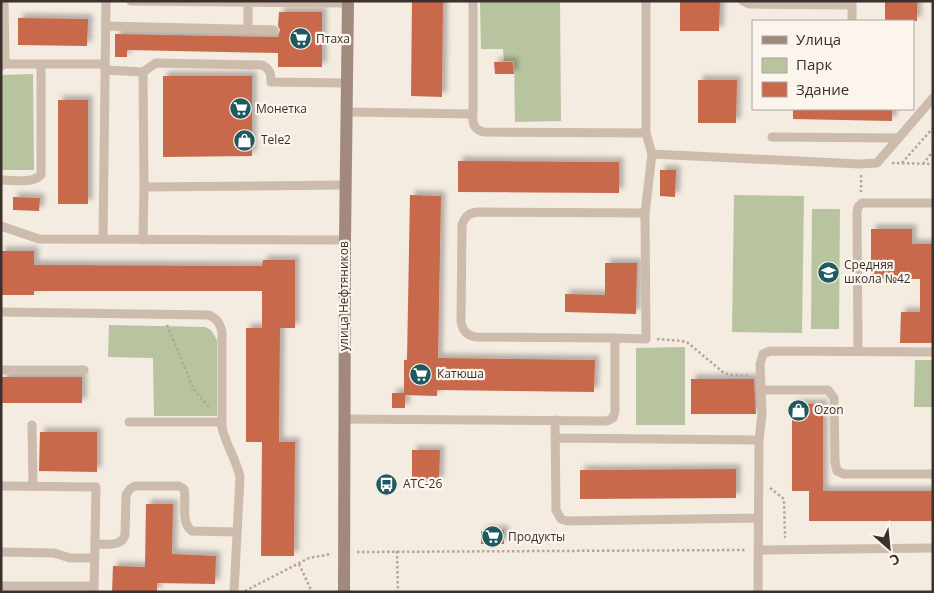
<svg xmlns="http://www.w3.org/2000/svg" width="934" height="593" font-family="'Open Sans',sans-serif">
  <style>
    .green { fill: #b8c4a0 }
    .building { fill: #c8694b; filter: url(#shadow) }
    .lines { fill: none; stroke-linecap: round; stroke-linejoin: round }
    .path { stroke: #b9a596; stroke-width: 2.5; stroke-dasharray: 2.5 2.5; stroke-linecap: butt }
    .lane { stroke: #cdbbac; stroke-width: 9 }
    .secondary { stroke: #a18a7d; stroke-width: 12 }
    .labels { text-anchor: middle; stroke-width: 4.5; stroke-linejoin: round; paint-order: stroke }
    .poi-label { font-size: 12px; fill: #3b302b; stroke: #fbf5ee; text-anchor: start }
    .street-label { font-size: 12px; fill: #3b302b; stroke: #fbf5ee }
  </style>
  <defs>
    <filter id="shadow"><feDropShadow dx="4.5" dy="-4.5" stdDeviation="2.5" flood-color="#0004"/></filter>
  </defs>
  <rect width="100%" height="100%" fill="#f4ebe1"/>
  <path class="green" d="M480,1h80l1,120 -46,1 -1,-61h-10l-1,-12h-22z
    M33,74l1,96h-33v-95z
    M734,195l70,1 -2,137 -70,-1z
    M812,209h28l-1,120h-28z
    M109,325l96,2 6,3 6,10v76h-63l-1,-58 -45,-1z
    M685,347v78h-49v-77z
    M915,360h18v47h-19z"/>
  <path class="building" d="M412,1h31l-1,96 -31,-1z
    M680,1h40l-1,30h-39z
    M885,1h32v20h-32z
    M279,12h43v55h-44v-14l-151,-3v7h-12v-23l163,3 2,-7 -2,-4z
    M18,18l70,1 -1,27 -69,-1z
    M494,62h19l1,12h-19z
    M163,76h89v80l-89,1z
    M698,80h39l-1,43h-38z
    M58,100h30v104h-30z
    M793,109h99v12l-99,-2z
    M458,161l161,1v31l-161,-1z
    M660,170h16l-1,27 -15,-1z
    M410,195l31,1 -3,162 157,2 -1,32 -157,-2v6l-32,-1v13h-13v-15h12v-33h3z
    M13,197l27,1 -1,13 -26,-1z
    M871,229h41v15h21v99h-33l1,-31h19v-33h-49z
    M1,251h33v14l228,1 1,-6h32v68h-15l-1,114h16l-1,114h-33l1,-114h-16v-114h16v-37h-228v4h-33z
    M605,263h32l-1,51 -71,-2v-18l40,1z
    M2,377h80v26h-80z
    M691,379h63l2,35h-65z
    M792,404h31v87h110v30h-124v-30h-17z
    M40,432h57v40l-58,-1z
    M412,450h28l-1,32h-27z
    M736,469v29l-156,1v-29z
    M146,504h27l-1,50 44,2 -1,28 -58,-1v9h-45l1,-26 32,1z
    M504,530v14h-23v-13z"/>
  <g class="lines">
    <path class="path" d="M892,163l41,1
      M902,163l31,-35
      M923,164l10,-13
      M861,175v17
      M167,325l27,65 16,18
      M657,339l25,2 6,2 36,30 8,2 18,1
      M770,488l14,11 1,38h1
      M397,551l1,41
      M357,552l389,-2
      M299,564l13,28
      M245,591l64,-33 22,-4"/>
    <path class="lane" d="M4,1l1,63
      M131,1l217,2
      M248,1v28
      M743,1l6,3 103,1
      M852,21v-20
      M106,26l168,4
      M1,66l4,-2h100
      M105,70l38,2
      M346,112l127,2v-113
      M473,114c-1,10 1,16 11,18l162,1
      M772,137l127,1
      M652,154l208,10 17,-1 56,-65
      M1,180c13,0 31,4 40,-5v-111
      M345,185l-201,2 -1,-115 13,-9 106,2c8,4 9,8 9,17l76,1
      M1,226l38,13 306,1
      M103,239l3,-238
      M143,240l1,-53
      M1,312l208,3c8,4 11,8 13,17v96c4,17 14,31 18,49l-6,115
      M615,338l-139,-1c-10,-2 -13,-6 -15,-15l1,-97c3,-9 7,-12 16,-13l167,1
      M858,351l-1,-138 1,-6 4,-4h71
      M1,370h83
      M762,390h66l6,8 1,64 2,9 7,3h89
      M344,419l263,2 6,-3 2,-7v-73l31,1 -1,-126 7,-59 -6,-21v-132
      M555,420l1,90 5,9 6,2 191,-3
      M129,422h93
      M32,425l1,61
      M555,438l204,2
      M1,486l95,1 -2,105
      M96,544c11,0 25,3 29,-9l1,-40 4,-6 5,-3h44l5,3c3,13 -4,34 8,42l45,1
      M758,550l175,-2
      M1,552l53,1 16,5h24
      M1,586h93
      M758,592l1,-152 3,-26 -2,-50 3,-10 7,-3 163,1"/>
    <path class="secondary" d="M344,592l1,-352 3,-239"/>
  </g>
  <defs>
    <symbol id="supermarket-disc" viewBox="-11 -11 22 22"><circle r="9.5" fill="#1f5a5e" stroke="#fbf5ee"/><path d="M-6-5.5h2.5l.6 2H6L4.5 2H-2.5L-4.4-4H-6ZM-1.5 3.2a1.3 1.3 0 1 0 .1 0ZM3 3.2a1.3 1.3 0 1 0 .1 0Z" fill="#fff"/></symbol>
    <symbol id="shop-disc" viewBox="-11 -11 22 22"><circle r="9.5" fill="#1f5a5e" stroke="#fbf5ee"/><path d="M-5-2.5h2.3a2.7 3.5 0 0 1 5.4 0H5L5.5 6h-11ZM-1.5-2.5h3a1.5 2.3 0 0 0-3 0Z" fill="#fff"/></symbol>
    <symbol id="school-disc" viewBox="-11 -11 22 22"><circle r="9.5" fill="#1f5a5e" stroke="#fbf5ee"/><path d="M0-5L7-2L0 1L-7-2ZM-4 1L0 2.5L4 1V4Q0 6-4 4Z" fill="#fff"/></symbol>
    <symbol id="bus-disc" viewBox="-11 -11 22 22"><circle r="9.5" fill="#1f5a5e" stroke="#fbf5ee"/><path d="M-5-6H5V4H4V6H2V4H-2V6H-4V4H-5ZM-3.5-4V0h7V-4ZM-3.5 1.2v1.5H-2V1.2ZM2 1.2v1.5H3.5V1.2Z" fill="#fff"/></symbol>
  </defs>
  <g fill-rule="evenodd">
    <use href="#supermarket-disc" x="288" y="26" width="25" height="25"/>
    <use href="#supermarket-disc" x="228" y="96" width="25" height="25"/>
    <use href="#shop-disc" x="232" y="128" width="25" height="25"/>
    <use href="#school-disc" x="816" y="260" width="25" height="25"/>
    <use href="#supermarket-disc" x="408" y="362" width="25" height="25"/>
    <use href="#shop-disc" x="786" y="398" width="25" height="25"/>
    <use href="#bus-disc" x="374" y="472" width="25" height="25"/>
    <use href="#supermarket-disc" x="480" y="524" width="25" height="25"/>
  </g>
  <g class="labels">
    <g class="poi-label">
      <text x="316" y="43">Птаха</text>
      <text x="256" y="113">Монетка</text>
      <text x="261" y="144">Tele2</text>
      <text x="844" y="269">Средняя<tspan x="844" dy="14">школа №42</tspan></text>
      <text x="437" y="378">Катюша</text>
      <text x="814" y="414">Ozon</text>
      <text x="403" y="488">АТС-26</text>
      <text x="508" y="541">Продукты</text>
    </g>
    <g class="street-label">
      <text transform="translate(344 296) rotate(-90)" y="4">улица Нефтяников</text>
    </g>
  </g>
  <rect width="934" height="593" fill="none" stroke="#3b302b" stroke-width="5"/>
  <rect x="752" y="20" width="162" height="90" fill="#fbf5ee" stroke="#aea6a0"/>
  <rect x="762" y="36" width="25" height="8" fill="#a18a7d" stroke="#aea6a0"/>
  <text x="796" y="45" font-size="15" fill="#3b302b">Улица</text>
  <rect x="762" y="58" width="25" height="15" fill="#b8c4a0" stroke="#aea6a0"/>
  <text x="796" y="70" font-size="15" fill="#3b302b">Парк</text>
  <rect x="762" y="82" width="25" height="15" fill="#c8694b" stroke="#aea6a0"/>
  <text x="796" y="95" font-size="15" fill="#3b302b">Здание</text>
  <g transform="translate(889 548) rotate(153)" stroke="#fbf5ee" stroke-width="4" paint-order="stroke">
  <path d="M0-4L9 19L0 12L-9 19Z" fill="#3b302b"/>
  <text y="-8" font-size="14" font-weight="bold" text-anchor="middle" fill="#3b302b">С</text>
  </g>
</svg>
